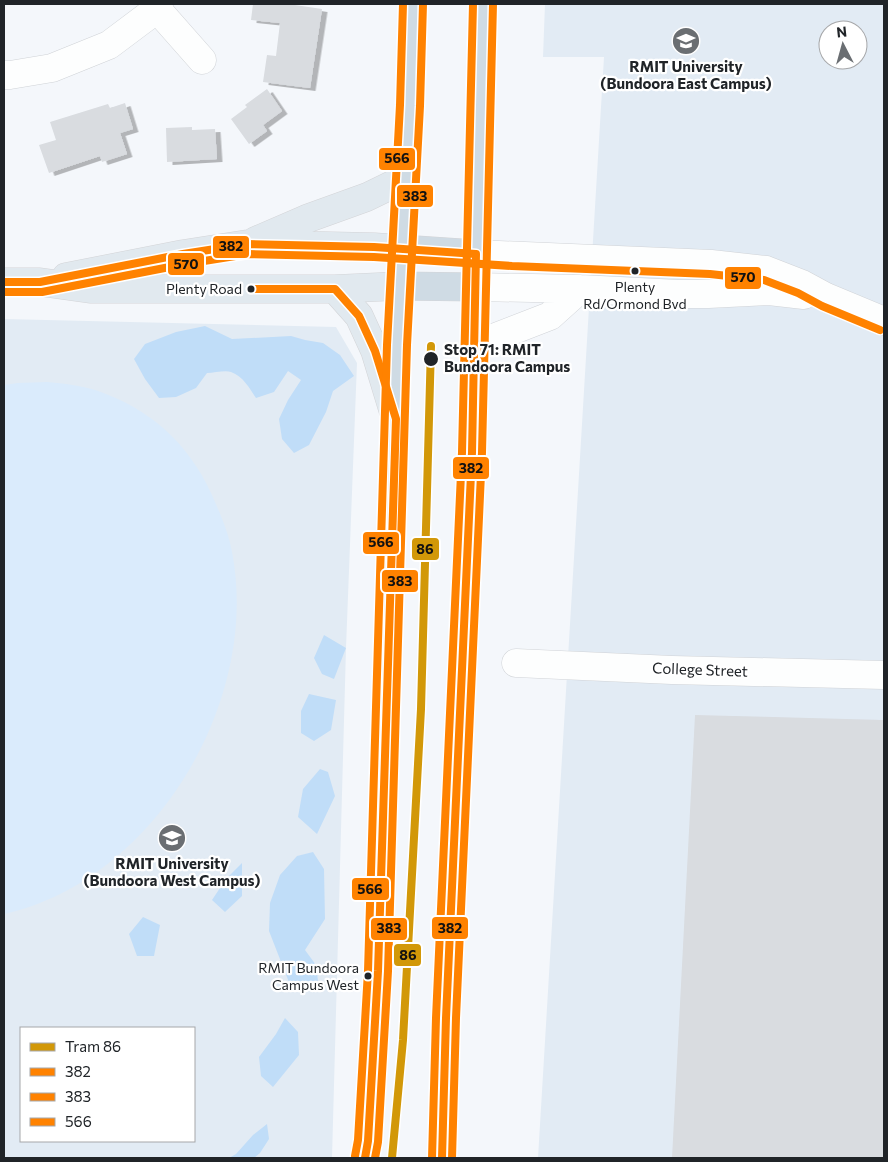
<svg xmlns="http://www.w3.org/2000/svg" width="888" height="1162" font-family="Commissioner,sans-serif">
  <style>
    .built { fill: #e2ebf4; fill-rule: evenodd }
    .green { fill: #daebfc }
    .forest { fill: #c0ddf8 }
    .building { fill: #d9dce0; filter: url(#shadow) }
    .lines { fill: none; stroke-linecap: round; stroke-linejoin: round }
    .minor-casing { stroke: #d0d3d7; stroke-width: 29 }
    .major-casing { stroke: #d3d4d7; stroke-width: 29 }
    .highway-casing { stroke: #d3d4d7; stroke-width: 29 }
    .minor { stroke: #fdfefe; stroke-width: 28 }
    .major { stroke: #e1e9ef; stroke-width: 28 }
    .highway { stroke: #cfdbe4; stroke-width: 28 }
    .bus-1-casing { stroke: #fff; stroke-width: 11 }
    .bus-2-casing { stroke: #fff; stroke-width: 11 }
    .bus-3-casing { stroke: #fff; stroke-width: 11 }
    .bus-4-casing { stroke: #fff; stroke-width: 11 }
    .bus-1 { stroke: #ff8200; stroke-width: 8 }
    .bus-2 { stroke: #ff8200; stroke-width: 8 }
    .bus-3 { stroke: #ff8200; stroke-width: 8 }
    .bus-4 { stroke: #ff8200; stroke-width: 8 }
    .tram-1-casing { stroke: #fff; stroke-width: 11 }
    .tram-1 { stroke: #d29808; stroke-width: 8 }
    .bus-dot { fill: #202428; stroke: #fff; stroke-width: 2 }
    .labels { text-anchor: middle; stroke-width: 4.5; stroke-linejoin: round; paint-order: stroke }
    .bus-label { font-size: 14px; fill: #202428; stroke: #fff; text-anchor: end }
    .poi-label { font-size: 15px; font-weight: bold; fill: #202428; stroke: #fff }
    .stop-label { font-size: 15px; font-weight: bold; fill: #202428; stroke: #fff; text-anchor: start }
    .street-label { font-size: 15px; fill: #202428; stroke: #fff }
    .line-badge { stroke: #fff; stroke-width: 2 }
    .pale-badge-label { font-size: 14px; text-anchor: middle; font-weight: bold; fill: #111 }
  </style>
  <defs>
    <filter id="shadow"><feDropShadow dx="5.5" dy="3" stdDeviation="0" flood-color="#0004"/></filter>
  </defs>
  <rect width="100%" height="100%" fill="#f4f7fb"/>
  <path class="built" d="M545,4h339v1154h-346l66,-1101h-61zM828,30h30v30h-30z
    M4,319l332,8 21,36 -11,285 -14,510h-328zM21,1028h173v113h-173z"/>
  <path class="green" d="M47,382c20,2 40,4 59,12 52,20 88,57 109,108 7,16 14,33 17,50 29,149 -78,329 -228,362v-529l14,-2z"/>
  <path class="forest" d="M205,326l27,13 59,-3 14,4 18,3 17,12 14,21 -21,15 -7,21 -17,33 -15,8 -12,-14 -3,-20 9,-19 13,-20 -13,-9 -14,21 -18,6c-6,-9 -13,-22 -25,-26 -6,-2 -17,1 -24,1l-11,15 -20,9 -17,1 -14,-19 -11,-20 11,-15 31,-12z
    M324,635l22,13 -12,31 -12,-5 -8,-16z
    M309,694l27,6 -5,30 -17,11 -13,-8v-22z
    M320,769l8,3 7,24 -18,38 -19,-17 5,-28z
    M313,852l11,17 1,50 -20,31 11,15 2,16 -26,9 -23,-59 1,-28 10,-28 17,-19z
    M242,863v33l-17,16 -13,-12 14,-21z
    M143,917l17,8 -6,31h-17l-8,-22z
    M285,1018l13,14 1,23 -26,32 -12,-11 -2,-19 17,-23z
    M267,1124l2,15 -9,14 -6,5h-25l7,-4 17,-19z"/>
  <path class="building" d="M253,4h35l34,5 -12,79 -47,-6 4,-27 9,1 4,-33 -29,-3z
    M267,89l15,22 -19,14 4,6 -18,13 -18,-25 16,-12 -2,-2z
    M125,103l8,26 -13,4 7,21 -25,8 -2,-6 -51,17 -10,-28 17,-5 -6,-18 58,-18 2,4z
    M192,127v3l23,-1 2,30 -50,3 -1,-34z
    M695,715l189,5v438h-212z"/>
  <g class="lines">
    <defs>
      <path id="minor" d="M157,9l45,51
        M4,75h6l42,-7 57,-23 48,-36 2,-5
        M476,254l235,10 55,6 36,14 24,13 58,24
        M476,287l104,2 98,5h30l61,-3 35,4
        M475,345l75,-29 30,-27
        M516,663l156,7 212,5"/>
      <path id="major" d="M255,241l51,-22 61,-22 39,-19
        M66,277l117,-23 64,-10 127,3 28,2
        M4,282h36l50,7h245l65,-3
        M335,289l24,27 16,35 18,59"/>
      <path id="highway" d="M402,249l74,5
        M400,286l76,1
        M365,1158l3,-17 10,-170 19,-626 13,-240 3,-101
        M442,1158l4,-140 26,-566 11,-448"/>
    </defs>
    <use href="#minor" class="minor-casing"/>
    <use href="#major" class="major-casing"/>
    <use href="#highway" class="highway-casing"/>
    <use href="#minor" class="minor"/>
    <use href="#major" class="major"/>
    <use href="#highway" class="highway"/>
    <defs>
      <path id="bus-1" d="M4,282h36l143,-28 64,-10 127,3 102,7 -4,198 -26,566 -4,140
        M251,289h84l24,27 16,35 21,68 -18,552 -10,170 -3,17"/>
      <path id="bus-2" d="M375,1158l3,-16 10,-171 19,-626 13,-239 3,-102
        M452,1158l4,-140 26,-566 11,-448"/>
      <path id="bus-3" d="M355,1156l3,-16 10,-169 19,-626 13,-240 3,-101
        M432,1158l4,-140 26,-566 11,-448"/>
      <path id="bus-4" d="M4,292h38l143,-28 63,-10 126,3 138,9 198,8 54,6 34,13 24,13 58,24"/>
    </defs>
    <use href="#bus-1" class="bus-1-casing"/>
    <use href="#bus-2" class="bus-2-casing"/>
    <use href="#bus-3" class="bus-3-casing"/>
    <use href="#bus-4" class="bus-4-casing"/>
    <use href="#bus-1" class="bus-1"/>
    <use href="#bus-2" class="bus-2"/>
    <use href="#bus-3" class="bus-3"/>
    <use href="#bus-4" class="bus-4"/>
    <defs>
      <path id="tram-1" d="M392,1158l11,-118 18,-331 10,-363"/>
    </defs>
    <use href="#tram-1" class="tram-1-casing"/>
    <use href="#tram-1" class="tram-1"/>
  </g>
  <defs>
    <symbol id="university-disc" viewBox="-11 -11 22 22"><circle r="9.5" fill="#6a6e72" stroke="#fff"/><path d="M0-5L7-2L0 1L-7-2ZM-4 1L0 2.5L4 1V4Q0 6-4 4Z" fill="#fff"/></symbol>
  </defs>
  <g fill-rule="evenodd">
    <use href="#university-disc" x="670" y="25" width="32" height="32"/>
    <use href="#university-disc" x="156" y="822" width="32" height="32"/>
  </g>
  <g class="bus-dot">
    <circle cx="635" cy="271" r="4.5"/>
    <circle cx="251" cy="289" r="4.5"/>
    <circle cx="431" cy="359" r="8"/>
    <circle cx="368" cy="976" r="4.5"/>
  </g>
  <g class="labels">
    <g class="bus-label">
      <text x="635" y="292" text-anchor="middle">Plenty<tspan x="635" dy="17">Rd/Ormond Bvd</tspan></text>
      <text x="242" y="294">Plenty Road</text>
      <text x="359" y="973">RMIT Bundoora<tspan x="359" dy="17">Campus West</tspan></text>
    </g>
    <g class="poi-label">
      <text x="686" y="72">RMIT University<tspan x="686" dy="17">(Bundoora East Campus)</tspan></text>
      <text x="172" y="869">RMIT University<tspan x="172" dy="17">(Bundoora West Campus)</tspan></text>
    </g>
    <g class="stop-label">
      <text x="444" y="355">Stop 71: RMIT<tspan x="444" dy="17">Bundoora Campus</tspan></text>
    </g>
    <g class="street-label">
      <text transform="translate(700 670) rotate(2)" y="5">College Street</text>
    </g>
  </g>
  <g class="line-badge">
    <rect x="378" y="147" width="38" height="24" rx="5" fill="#ff8200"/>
    <rect x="396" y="184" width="38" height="24" rx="5" fill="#ff8200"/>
    <rect x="212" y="235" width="38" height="24" rx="5" fill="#ff8200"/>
    <rect x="167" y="252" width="38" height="24" rx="5" fill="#ff8200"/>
    <rect x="724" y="266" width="38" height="24" rx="5" fill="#ff8200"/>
    <rect x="452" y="456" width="38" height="24" rx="5" fill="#ff8200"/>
    <rect x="362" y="531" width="38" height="24" rx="5" fill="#ff8200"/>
    <rect x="411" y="537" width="29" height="24" rx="5" fill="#d29808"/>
    <rect x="381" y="569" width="38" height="24" rx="5" fill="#ff8200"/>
    <rect x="351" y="877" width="39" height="24" rx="5" fill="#ff8200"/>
    <rect x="431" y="916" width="38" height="24" rx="5" fill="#ff8200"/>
    <rect x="370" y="917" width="38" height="24" rx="5" fill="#ff8200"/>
    <rect x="393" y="943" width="29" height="24" rx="5" fill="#d29808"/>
  </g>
  <g class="pale-badge-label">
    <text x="397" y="163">566</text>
    <text x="415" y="201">383</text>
    <text x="231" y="251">382</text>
    <text x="186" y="269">570</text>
    <text x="743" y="282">570</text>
    <text x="471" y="473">382</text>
    <text x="381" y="547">566</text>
    <text x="425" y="554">86</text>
    <text x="400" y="586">383</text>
    <text x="370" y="894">566</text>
    <text x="450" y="933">382</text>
    <text x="389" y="933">383</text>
    <text x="408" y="960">86</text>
  </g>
  <rect width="888" height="1162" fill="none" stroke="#202428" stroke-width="10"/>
  <rect x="20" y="1027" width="175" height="115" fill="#ffffff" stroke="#a6a7a9"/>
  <rect x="30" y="1043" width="25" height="8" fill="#d29808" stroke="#a6a7a9"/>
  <text x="65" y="1052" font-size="15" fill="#202428">Tram 86</text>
  <rect x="30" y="1068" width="25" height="8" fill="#ff8200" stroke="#a6a7a9"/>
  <text x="65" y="1077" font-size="15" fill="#202428">382</text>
  <rect x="30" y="1093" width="25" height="8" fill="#ff8200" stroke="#a6a7a9"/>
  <text x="65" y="1102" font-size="15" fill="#202428">383</text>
  <rect x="30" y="1118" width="25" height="8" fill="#ff8200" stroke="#a6a7a9"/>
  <text x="65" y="1127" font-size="15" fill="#202428">566</text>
  <g transform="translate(843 45) rotate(354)"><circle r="24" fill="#ffffff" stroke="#a6a7a9"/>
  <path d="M0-4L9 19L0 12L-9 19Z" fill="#6a6e72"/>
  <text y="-8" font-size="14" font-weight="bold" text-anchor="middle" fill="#202428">N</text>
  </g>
</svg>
